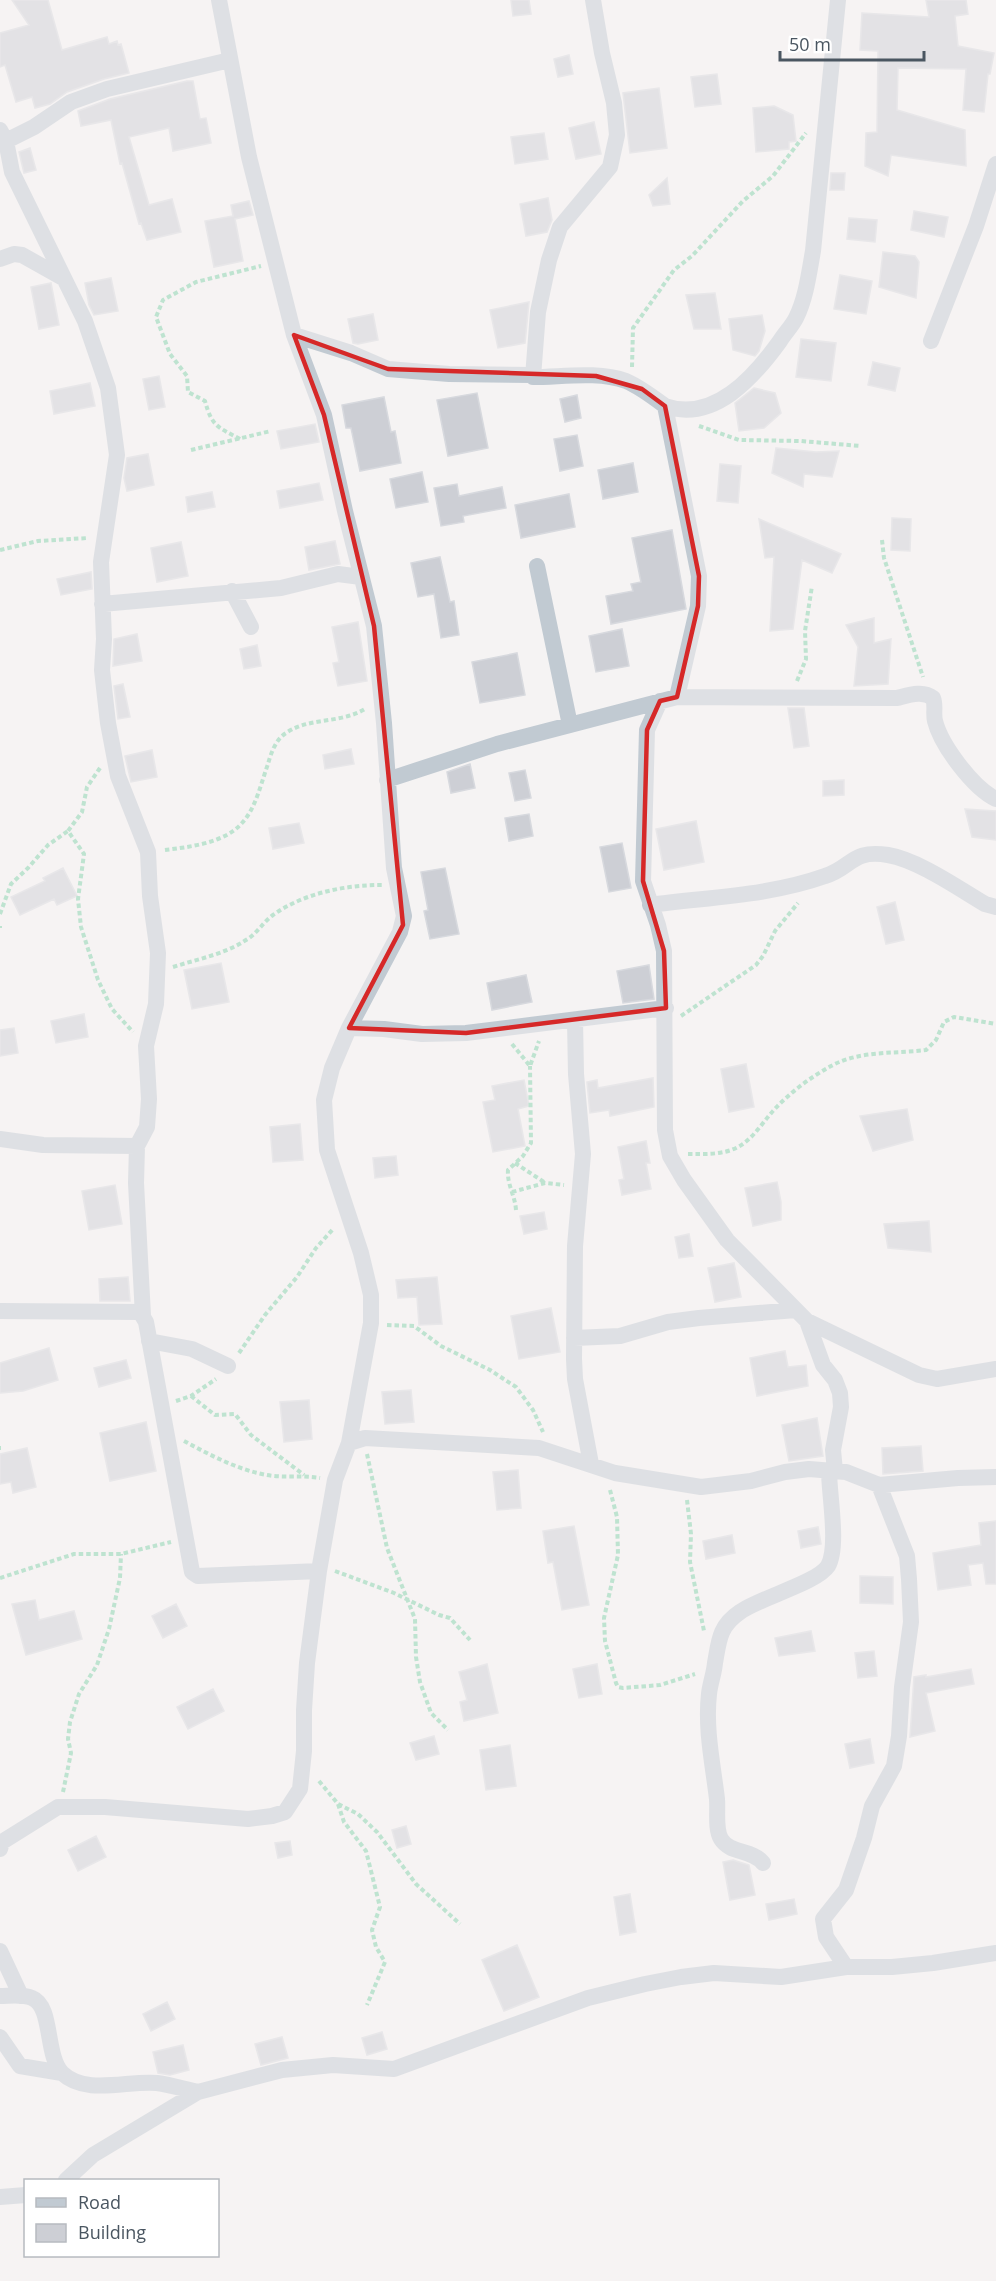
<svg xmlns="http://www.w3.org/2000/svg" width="996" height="2281" font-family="'Open Sans',sans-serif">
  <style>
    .building { fill: #cdcfd5; stroke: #d7d9de; stroke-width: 1.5 }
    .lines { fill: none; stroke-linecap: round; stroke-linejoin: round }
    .path { stroke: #7ad0a6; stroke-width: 4; stroke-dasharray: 4.5 3; stroke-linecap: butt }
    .street { stroke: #c1cad2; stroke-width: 16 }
    .marked { fill: none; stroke: #d62828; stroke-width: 4.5; stroke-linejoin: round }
  </style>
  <rect width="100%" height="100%" fill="#f5f3f3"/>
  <path class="building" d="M12,0h36l14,50 45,-13 2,7 8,-3 1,4 3,-1 8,29 -25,6 -37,13 -17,12 -15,4 -3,-11 -16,5 -11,-37 -5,2v-34l29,-8z
    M511,0h18l2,14 -18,2z
    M926,0h40l2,14 -13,2 3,30 36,7 -4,21h-2l-4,38 -21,-2 3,-41 -68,-1 -1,42 68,20 1,36 -75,-11 -3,21 -23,-10 1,-33 11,-1 1,-81 -18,-1 2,-37 67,4z
    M569,55l4,19 -15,3 -4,-18z
    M717,74l4,30 -26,3 -4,-30z
    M187,81h6l7,38 6,-1 5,25 -38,8 -4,-23 -40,9 20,68 23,-6 9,33 -34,8 -6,-17 -2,1 -17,-61 -2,1 -9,-44 -30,6 -3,-15 32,-12z
    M659,88l8,60 -37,5 -7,-60z
    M774,106l19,9 3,26 -7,1v7l-33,3 -3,-44z
    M594,122l7,32 -25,5 -7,-31z
    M544,133l4,26 -33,5 -4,-27z
    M30,148l6,22 -12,3 -5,-21z
    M831,173h14l-1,17h-14z
    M667,178l3,26 -17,2 -4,-11z
    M548,198l4,22 -5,12 -21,4 -6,-32z
    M249,201l4,14 -18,4 8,42 -29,6 -9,-46 28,-5 -2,-11z
    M914,211l34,6 -4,20 -33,-7z
    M849,218l28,2 -2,22 -28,-3z
    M883,252l32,4 4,6 -3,36 -37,-11z
    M840,275l32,6 -6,33 -32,-5z
    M111,278l7,33 -24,4 -5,-10 -4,-22z
    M51,283l8,42 -20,4 -8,-42z
    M715,293l6,36h-27l-8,-34z
    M529,302l-4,41 -27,5 -8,-38z
    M373,314l5,26 -20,4 -5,-1 -5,-24z
    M762,315l3,16 -6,20 -4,5 -22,-6 -4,-31z
    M801,339l35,4 -5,38 -35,-4z
    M873,362l27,6 -5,23 -27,-6z
    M159,376l6,31 -16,3 -6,-31z
    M90,383l5,23 -41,8 -4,-23z
    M754,388l21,5 6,20 -17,15 -25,3 -4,-28z
    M477,393l11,55 -40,8 -11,-56z
    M577,395l4,23 -16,4 -5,-23z
    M384,397l7,35 4,-1 6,32 -41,8 -9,-43h-5l-4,-23z
    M315,424l4,18 -38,7 -4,-18z
    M577,435l6,31 -23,5 -6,-32z
    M776,448l40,4 23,-1 -7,26 -28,-3 -1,13 -31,-14z
    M148,454l6,31 -27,6 -3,-13 3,-20z
    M633,463l5,29 -35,7 -5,-29z
    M720,464l21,2 -3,37 -21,-2z
    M422,472l6,30 -32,6 -6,-29z
    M319,483l4,17 -43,8 -3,-17z
    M457,484l2,12 43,-9 4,21 -43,8 1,6 -23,4 -7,-38z
    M212,492l3,15 -27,5 -2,-15z
    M569,494l6,33 -54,11 -6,-33z
    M892,518l19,1 -1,32 -19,-1z
    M759,519l82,35 -9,19 -30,-13 -9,69 -23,2 4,-74 -9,1z
    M672,530l14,79 -75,15 -5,-28 27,-5 -2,-7 10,-2 -9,-44z
    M335,541l5,23 -31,6 -4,-23z
    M181,542l7,34 -31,6 -6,-34z
    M440,557l10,45 4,-1 5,34 -18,3 -7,-44 -16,3 -7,-34z
    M91,572l1,17 -31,6 -4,-16z
    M874,618v25l17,-4 -3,45 -34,2 4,-39 -12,-22z
    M358,622l9,59 -29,5 -5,-23 6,-1 -7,-35z
    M622,629l7,37 -33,6 -7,-36z
    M137,634l5,27 -29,5 1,-27z
    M257,645l4,21 -17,3 -4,-20z
    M517,653l8,42 -45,8 -8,-41z
    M123,684l7,33 -12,2 -4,-33z
    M788,708h16l5,38 -15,2z
    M351,749l3,15 -29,5 -2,-14z
    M152,750l5,27 -26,5 -6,-26z
    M470,764l5,24 -24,5 -4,-21z
    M525,770l6,28 -16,3 -6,-28z
    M844,780v15l-21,1v-15z
    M965,809l31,2v29l-24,-3z
    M529,814l4,22 -24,5 -4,-23z
    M696,821l8,41 -40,8 -8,-41z
    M299,823l5,20 -31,6 -4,-21z
    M622,843l9,45 -22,4 -9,-45z
    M63,868l14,28 -20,9 -3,-6 -34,16 -9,-18 34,-16 -2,-3z
    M445,868l14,66 -29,5 -6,-28 4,-1 -7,-38z
    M895,902l9,38 -18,4 -9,-37z
    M221,963l8,39 -37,7 -8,-39z
    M649,965l5,34 -31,4 -6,-32z
    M526,975l6,27 -40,8 -5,-27z
    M84,1014l4,23 -32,6 -5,-22z
    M14,1028l4,25 -18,3v-26z
    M746,1064l8,43 -25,5 -8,-43z
    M653,1078l1,29 -44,9 -1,-6 -19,3 -3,-31 10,-2 1,8z
    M524,1080l5,26 -11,3 7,37 -32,6 -10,-50 12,-2 -3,-14z
    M907,1109l6,31 -40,11 -13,-35z
    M300,1124l3,36 -30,2 -3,-35z
    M646,1141l4,22h-4l5,26 -29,6 -3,-15 5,-1 -6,-32z
    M396,1156l2,19 -23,3 -2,-20z
    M777,1182l4,20v18l-28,6 -8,-38z
    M115,1185l7,39 -33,6 -7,-39z
    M544,1212l3,17 -23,5 -4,-18z
    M929,1221l2,31 -43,-4 -4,-24z
    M689,1234l4,22 -14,2 -4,-21z
    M734,1263l7,34 -26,5 -7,-34z
    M128,1277l2,24h-30l-1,-22z
    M437,1277l5,47 -23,1 -2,-28 -19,1 -2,-18z
    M551,1308l9,44 -41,7 -8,-43z
    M49,1348l9,32 -35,11 -23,2v-30z
    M785,1351l3,16 18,-2 2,21 -51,10 -7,-38z
    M126,1360l5,18 -32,9 -5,-19z
    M411,1390l3,32 -29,2 -3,-32z
    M309,1400l3,39 -28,3 -4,-40z
    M817,1418l6,38 -34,5 -7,-36z
    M146,1422l10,49 -46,10 -10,-48z
    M921,1446l2,25 -40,3 -1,-26z
    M27,1448l9,39 -23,6 -2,-11 -11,2v-30z
    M518,1470l3,38 -24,2 -4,-38z
    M996,1521v63h-10l-3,-21 -15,2 3,20 -33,5 -5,-37 48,-8 -2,-22z
    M574,1526l15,79 -27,5 -9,-48 -5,1 -5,-32z
    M818,1527l3,17 -20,4 -3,-17z
    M732,1535l3,18 -29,6 -3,-18z
    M860,1576l33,1v27l-33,-1z
    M35,1600l4,20 35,-9 8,28 -56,16 -14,-51z
    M176,1604l11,22 -24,12 -11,-22z
    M811,1631l4,20 -36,5 -4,-18z
    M874,1651l3,25 -19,2 -3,-25z
    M487,1664l11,49 -34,8 -4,-19 7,-2 -8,-28z
    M597,1664l5,30 -23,4 -6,-29z
    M971,1669l3,15 -48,9 9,38 -25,6 4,-60 12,-2v2z
    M213,1689l11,22 -36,18 -11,-22z
    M434,1736l5,18 -23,6 -6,-17z
    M870,1739l4,24 -24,5 -5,-24z
    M510,1745l6,41 -30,4 -6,-40z
    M406,1826l5,18 -14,4 -5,-18z
    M96,1836l10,21 -28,14 -10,-21z
    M290,1841l2,14 -14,3 -3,-15z
    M733,1860l16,5 6,30 -25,5 -7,-38z
    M630,1894l6,38 -16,3 -6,-38z
    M794,1899l3,15 -28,6 -3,-16z
    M517,1945l22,52 -35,14 -22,-51z
    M167,2002l8,17 -24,12 -8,-17z
    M382,2032l5,17 -20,6 -5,-17z
    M282,2037l6,21 -27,7 -6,-21z
    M183,2045l6,25 -19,5 -12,-2 -5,-21z"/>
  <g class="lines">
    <path class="path" d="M632,367l1,-39 41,-58 18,-14 51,-55 30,-25 33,-43
      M699,426l40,14 62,1 60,5
      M240,439c-22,-12 -28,-12 -35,-38l-17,-9 -1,-16 -17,-22 -14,-37 7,-17 33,-18 65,-16
      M191,450l80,-19
      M882,540l2,18 39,119
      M0,550l38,-9 50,-3
      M797,681l9,-22 -1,-28 7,-45
      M100,768l-13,19 -5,25 -14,19 16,23 -6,45 3,28 17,53 14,29 21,23
      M165,850c24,-3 60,-7 77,-27 14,-15 19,-40 26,-59 3,-11 8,-25 18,-31 23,-16 54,-9 79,-24
      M0,914l11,-30 17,-16 20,-23 20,-14
      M0,926v2
      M173,967c25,-8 52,-13 73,-27 11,-6 17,-18 27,-25 31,-22 72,-30 109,-30
      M681,1016l75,-51 7,-9 12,-25 23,-28
      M512,1044l18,22 9,-25
      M688,1154c17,0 35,1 50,-7 15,-8 24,-24 35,-36 16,-18 38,-34 58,-45 29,-16 65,-12 95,-16l10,-10 8,-18 10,-5 42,7
      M515,1163l29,19
      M512,1192l33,-9 19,2
      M516,1210c-1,-15 -9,-25 -8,-40l15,-14 8,-13 -1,-77
      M387,1325l27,1 27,20 49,24 26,17 17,23 10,22
      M239,1353l26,-38 32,-38 19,-29 18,-20
      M191,1396l24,19 20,-1 16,21 53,40
      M176,1401l15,-5 25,-17
      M184,1441c26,14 54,29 83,34 17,3 35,0 53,3
      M0,1448h1
      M367,1454l20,94 28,71 1,38 4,25 11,31 17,17
      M610,1490l7,27 1,38 -14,63 1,23 11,42 2,4 5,1 37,-3 35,-11
      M687,1500l4,34 -1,28 14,69
      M335,1571l59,22 45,22 11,3 20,22
      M0,1578l74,-24h47l50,-12
      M319,1781l19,23 20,10 19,18 39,52 44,40
      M63,1792l8,-39 -3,-14 2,-17 9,-28 18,-29 12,-36 11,-51 1,-24
      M338,1804l6,18 22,29 14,56 -8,23 4,17 9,15 -18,43"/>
    <path class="street" d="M0,130l6,11 6,31 73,149 23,67 9,67 -16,107 3,77 -2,31 6,53 10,53 30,76 2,44 8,57 -2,51 -10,42 3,53 -2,28 -10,19 -1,37 7,133
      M6,141l28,-14 37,-25 36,-13 123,-29
      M0,259l14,-5 8,1 41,23
      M294,335l57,18 37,16 61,5 83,1 1,2c29,0 65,-6 93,4 14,6 27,16 39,25l34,170 -1,30 -21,91
      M931,341l45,-115 20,-62
      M533,377l5,-65 11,-52 11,-33 50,-60 7,-32 -3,-32 -12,-50 -9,-53
      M665,406c49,17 89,-29 115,-65 5,-8 12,-15 16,-23 10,-20 13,-45 17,-67l25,-251
      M537,566l33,159
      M232,591l19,36
      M102,604l179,-16 57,-14 23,3
      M660,701l-13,29 -4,151 15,44 6,26 1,179 5,26 14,24 43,60 80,81 112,54 18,4 59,-10
      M387,780l110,-36 180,-47 220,1c12,-3 26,-8 36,0 3,8 0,15 2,23 6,24 38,67 61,78
      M650,905c58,-8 119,-9 175,-29 27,-8 26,-27 63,-21 30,5 70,33 97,49l11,3
      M575,1020l1,54 7,80 -8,92 -1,113 1,20 16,85
      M349,1028l35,1 38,5 44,-1 200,-25
      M0,1139l43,6 94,1
      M0,1311l140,1 6,10 46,250 6,4 121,-5
      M807,1321l16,44 12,15 5,13 1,14 -8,43 2,21
      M574,1338l46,-2 48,-14 31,-4 97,-8
      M149,1341l43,8 36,17
      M349,1443l16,-5 174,10 76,25 86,14 50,-6 34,-9 24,-3 37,3 33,13 79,-7 38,-1
      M0,1849l2,-7 56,-35h47l143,12 24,-3 13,-4 15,-23 4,-38v-41l3,-47 12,-92 16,-91 14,-37 22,-120v-28l-10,-42 -34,-103 -3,-50 8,-32 17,-40 51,-96 4,-16 -10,-48 -10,-145 -10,-97 -29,-115 -21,-96 -30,-80 -45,-178 -30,-157
      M763,1863c-11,-14 -33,-9 -42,-24 -6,-10 -3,-28 -4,-40 -4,-34 -12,-70 -8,-105 1,-10 5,-20 6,-31 4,-22 4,-37 25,-51 19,-14 77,-29 88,-46 11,-19 1,-72 1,-95
      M0,1951l21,45
      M846,1967l-20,-30 -3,-18 23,-29 18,-52 8,-32 22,-40 5,-30 3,-49 9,-65 -2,-43 -2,-23 -28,-71
      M0,1996c10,0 23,-2 32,2 21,8 13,57 30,75 24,23 66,7 95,10 14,2 27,6 41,9
      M0,2037l20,29 42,7
      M66,2180l27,-25 105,-63 84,-22 51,-5 61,4 194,-71 57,-14 36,-7 33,-4 67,4 65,-10h46l41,-4 63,-10
      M0,2197l26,-2"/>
  </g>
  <path d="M0 0H996V2281H0ZM294,335l94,34 208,7 46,13 23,17 34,170 -1,30 -21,91 -17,4 -13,29 -4,151 21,70 2,57 -200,25 -117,-5 54,-103 -29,-299 -50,-211z" fill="#f5f3f3" fill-opacity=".55" fill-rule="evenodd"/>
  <path class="marked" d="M294,335l94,34 208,7 46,13 23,17 34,170 -1,30 -21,91 -17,4 -13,29 -4,151 21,70 2,57 -200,25 -117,-5 54,-103 -29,-299 -50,-211z"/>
  <rect x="24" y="2179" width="195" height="78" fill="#ffffff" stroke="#b7bbc0" stroke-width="1.5"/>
  <rect x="36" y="2198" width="30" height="9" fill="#c1cad2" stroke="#b7bbc0" stroke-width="1.5"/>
  <text x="78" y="2209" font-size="18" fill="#4a5661">Road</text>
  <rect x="36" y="2224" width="30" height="18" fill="#cdcfd5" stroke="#b7bbc0" stroke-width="1.5"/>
  <text x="78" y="2239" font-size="18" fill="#4a5661">Building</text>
  <path d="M780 51v9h144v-9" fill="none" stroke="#4a5661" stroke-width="3"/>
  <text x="789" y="51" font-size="18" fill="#4a5661" stroke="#ffffff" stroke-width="4.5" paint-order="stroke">50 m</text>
</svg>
